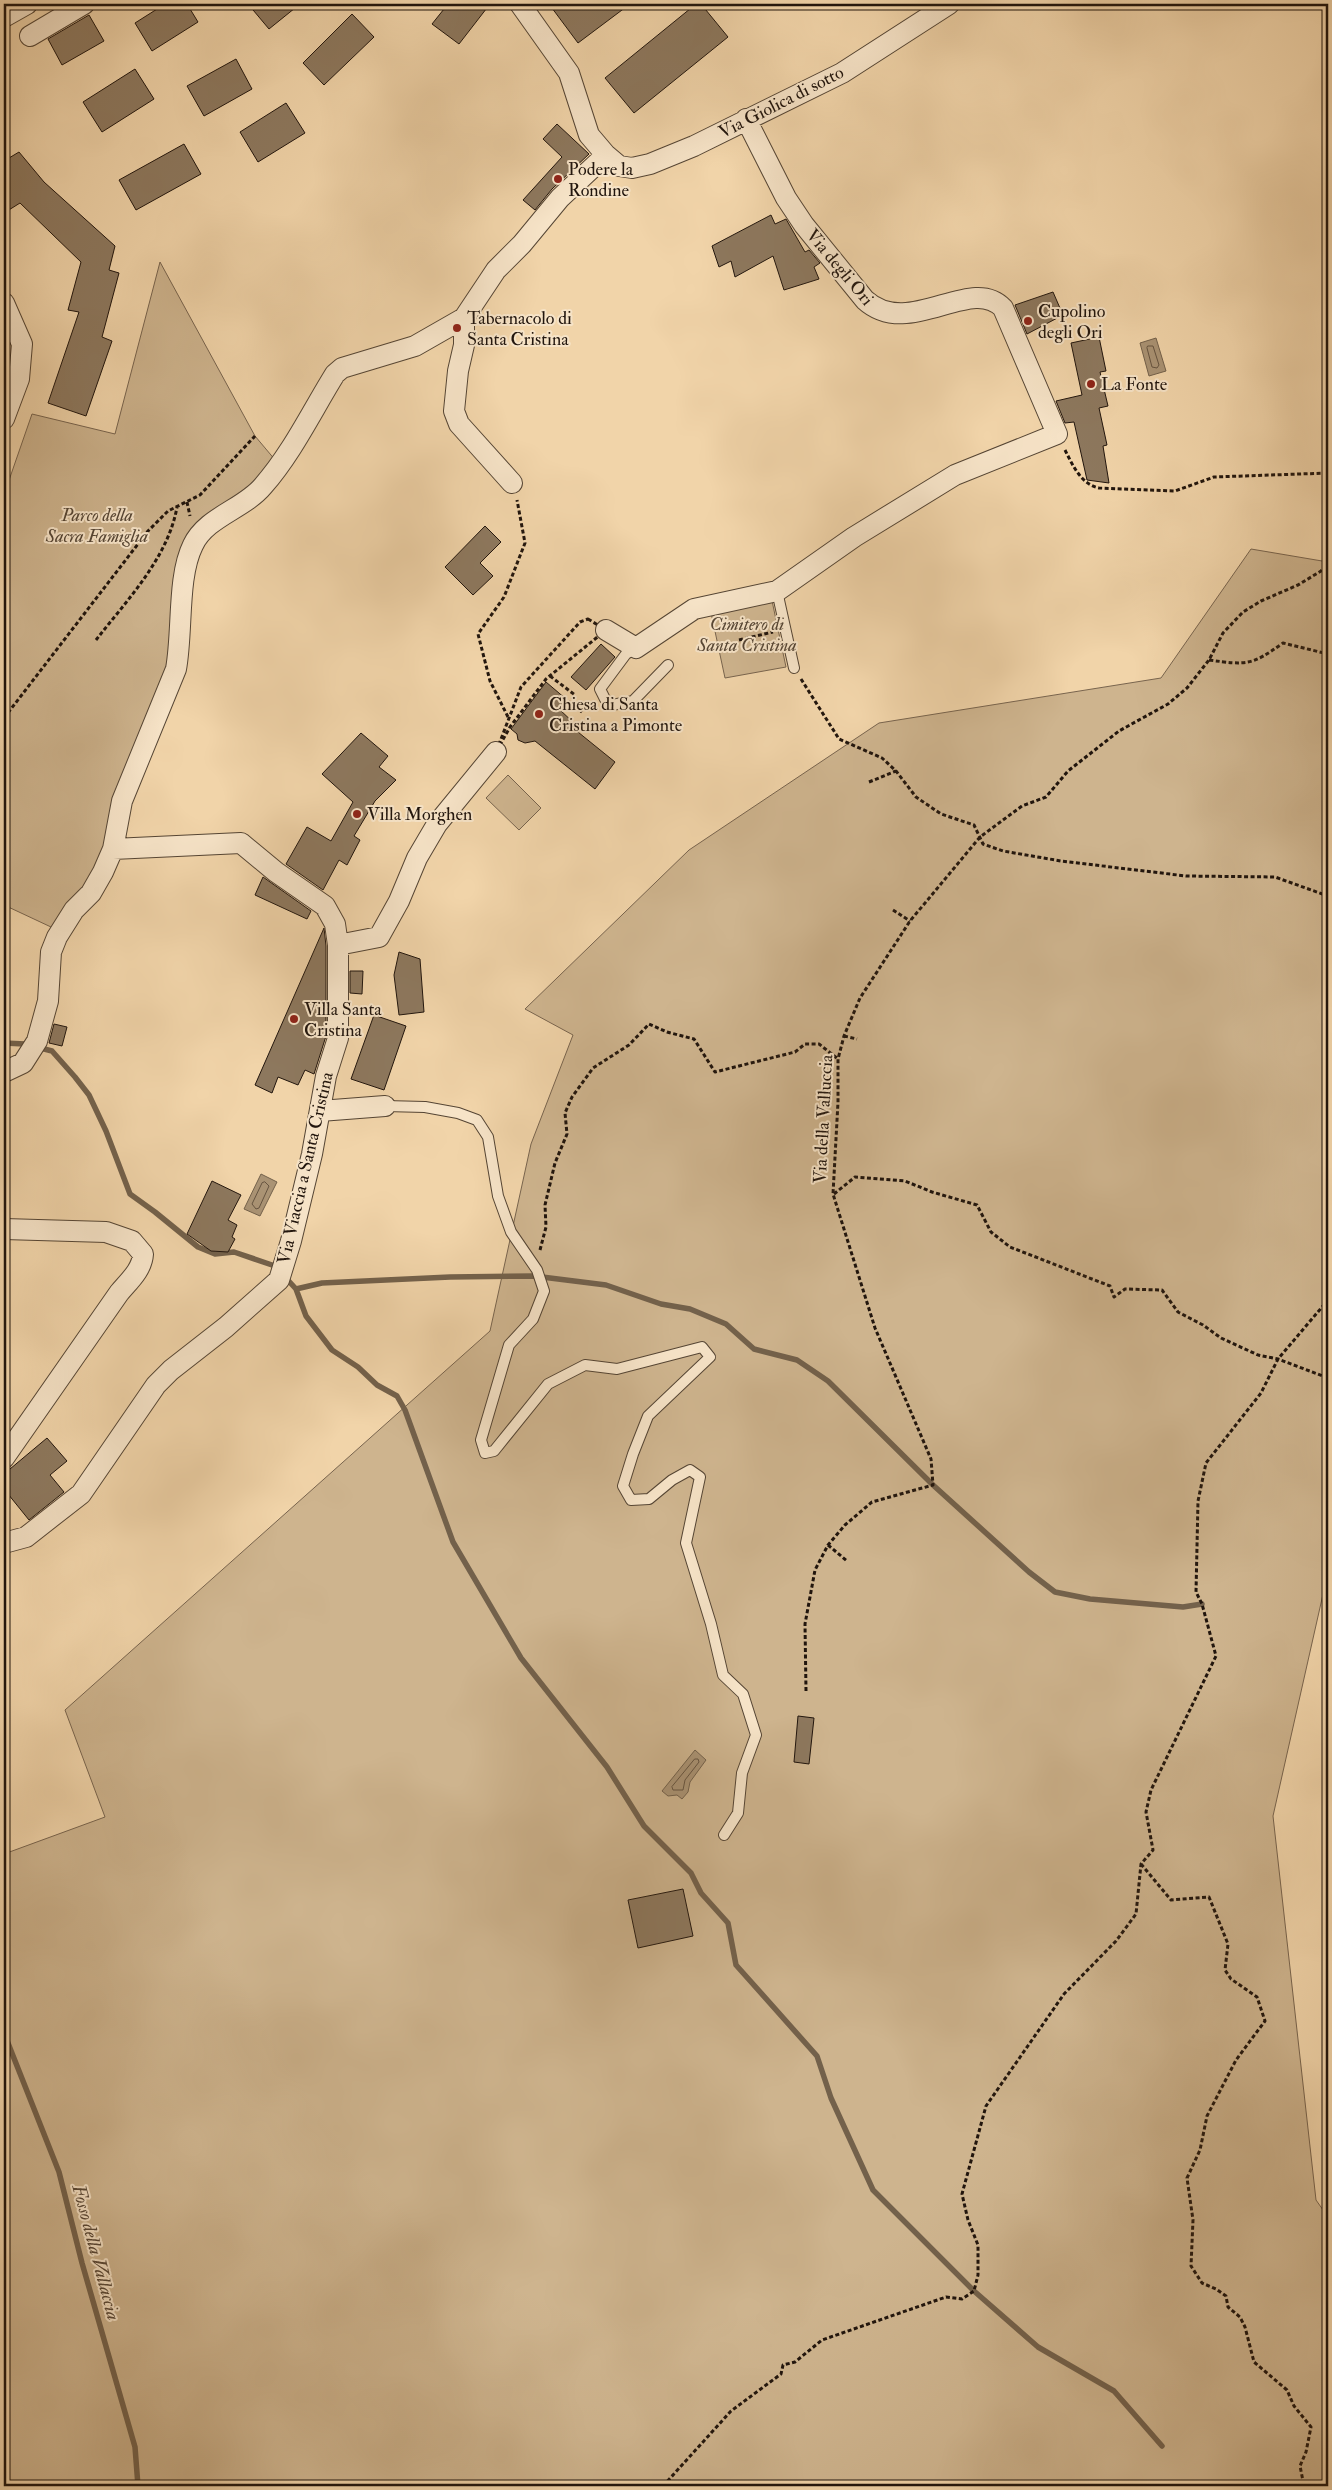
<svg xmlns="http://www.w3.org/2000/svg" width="1332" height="2490" font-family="'IM FELL Double Pica',serif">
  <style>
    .green { fill: #ceb48e; stroke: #78644e }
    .water { fill: #aa9374; stroke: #73614b }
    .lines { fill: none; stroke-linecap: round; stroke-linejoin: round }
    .shore { stroke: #665440; stroke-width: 1 }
    .stream { stroke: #73614b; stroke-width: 5.5 }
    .building { fill: #8d785e; stroke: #21150d }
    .lane-casing { stroke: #554534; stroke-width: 12 }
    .street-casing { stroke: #554534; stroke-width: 22 }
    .path { stroke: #21150d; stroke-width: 3; stroke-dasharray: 4 2.5; stroke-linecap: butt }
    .lane { stroke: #f6e3c7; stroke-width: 10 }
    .street { stroke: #f6e3c7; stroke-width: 20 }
    .poi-dot { fill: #8f2418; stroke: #f6e3c7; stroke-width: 2 }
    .labels { text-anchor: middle; stroke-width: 4; stroke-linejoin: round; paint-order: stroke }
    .street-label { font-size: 18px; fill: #21150d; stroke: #f6e3c7 }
    .poi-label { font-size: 18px; fill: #21150d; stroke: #f6e3c7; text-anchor: start }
    .park-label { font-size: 18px; font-style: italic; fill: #554534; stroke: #f6e3c7 }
    .water-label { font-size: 19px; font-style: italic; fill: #584736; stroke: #f6e3c7 }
  </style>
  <rect width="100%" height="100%" fill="#f1d4a9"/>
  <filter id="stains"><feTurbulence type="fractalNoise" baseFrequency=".004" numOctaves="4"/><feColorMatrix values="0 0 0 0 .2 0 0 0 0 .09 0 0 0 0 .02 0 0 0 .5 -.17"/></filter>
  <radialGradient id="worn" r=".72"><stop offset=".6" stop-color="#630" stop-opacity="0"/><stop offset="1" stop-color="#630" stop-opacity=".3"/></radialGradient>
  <path class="green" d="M160,262l95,174 21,25 -83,77 -16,97 -67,209 -37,62 -22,21 -47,-22v-419h3l25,-72 83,20z
    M1251,549l77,13v1010l-55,244 43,384 12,17v269h-1324v-632l101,-37 -40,-107 425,-379 41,-187 42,-109 -48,-26 164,-159 190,-127 282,-45z
    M771,596l15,71 -61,11 -15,-70z
    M508,775l33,33 -22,22 -33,-32z"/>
  <path class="water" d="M1156,338l10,33 -17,5 -9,-33z
    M261,1174l16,8 -17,34 -16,-7z
    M695,1750l11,10 -16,22 -2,10 -6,7 -5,-4 -9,1 -6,-5z"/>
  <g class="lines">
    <path class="shore" d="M1148,346h5l6,19 -2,3 -5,-1 -5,-19z
      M265,1182l4,4 -10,22 -3,1 -4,-5 10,-21z
      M695,1759h3l1,3 -14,18 -2,10h-10l-1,-3z"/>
    <path class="stream" d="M4,1043l21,1 27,7 23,26 14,18 17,36 24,63 25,18 43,35 17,7 19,-2 41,14 3,4
      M285,1277l11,12 10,27 26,34 26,17 19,18 20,11 8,14 48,132 68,116 86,109 37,59 47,47 10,20 27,30 8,42 81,91 14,42 42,92 101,101 64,56 76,44 48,55
      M296,1289l26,-6 128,-6 84,-1 72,9 55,19 29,5 36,15 28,25 43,11 31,21 105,104 96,87 26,20 35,7 93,8 19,-3
      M4,2033l55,139 23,91 53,184 3,39"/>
  </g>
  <path class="building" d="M165,4h22l11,18 -46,29 -17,-28z
    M248,4h52l-31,25z
    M448,4h42l-31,40 -27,-20z
    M549,4h81l-52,39z
    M696,4h5l27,33 -94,76 -29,-35z
    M352,14l22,23 -50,48 -21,-22z
    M89,15l15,26 -42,24 -14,-26z
    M236,59l16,30 -48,27 -17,-30z
    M135,69l19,30 -52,33 -19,-30z
    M286,103l19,30 -47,29 -18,-30z
    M557,124l32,30 -37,35 -17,21 -12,-10 39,-43 -19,-18z
    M184,144l17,30 -65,36 -17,-30z
    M19,152l25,30 71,64 -6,24 10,3 -17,64 10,4 -26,75 -38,-13 31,-91 -11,-2 13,-48 -61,-59 -16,10v-52z
    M771,215l4,9 11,-5 19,33 4,-2 11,13 -6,4 5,12 -35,11 -11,-34 -38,21 -4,-16 -12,6 -7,-21z
    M1053,292l10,23 -36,19 -12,-29z
    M1099,337l7,34 -6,1 8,34 -9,2 8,37 -4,1 6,37 -22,-3 -13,-58 -9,1 -9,-22 26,-6 -11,-52z
    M485,526l16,16 -21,21 13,13 -20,19 -28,-28z
    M601,644l14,13 -29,33 -15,-13z
    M546,682l20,17 -7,10 17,16 -3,3 42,34 -20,27 -60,-48 -10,2 -7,-3 -1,-6 -6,-5z
    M361,733l27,23 -9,11 17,13 -21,21 -21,35 6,4 -13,25 -8,-5 -16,30 -37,-26 21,-37 24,14 22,-39 -31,-28z
    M263,877l48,34 -4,8 -52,-24z
    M324,928l2,18v90l-12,38 -9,-4 -7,15 -20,-8 -6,16 -17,-8z
    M399,952l21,7 4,53 -25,3 -5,-40z
    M350,971h13l-1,23 -12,-1z
    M374,1015l32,11 -22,64 -33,-11z
    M54,1024l13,3 -5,19 -13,-3z
    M212,1181l29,14 -13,25 9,5 -5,12 3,2 -7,13 -17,-1 -24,-17z
    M47,1438l20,23 -17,14 14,17 -35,28 -25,-31v-15z
    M798,1716l16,2 -5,46 -15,-2z
    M683,1889l10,47 -55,12 -10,-48z"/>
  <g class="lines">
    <defs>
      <path id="lane" d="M777,591l17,77
        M636,648l-10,6 -26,35 5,10 7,6 21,-4 35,-36
        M385,1106l40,1 33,6 19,7 11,17 10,59 13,36 26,38 7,21 -11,28 -24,26 -28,95 4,13 9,-2 54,-67 37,-19 32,4 85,-22 8,10 -62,59 -15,38 -10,32 8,14 18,-1 23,-19 18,-10 10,7 -14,66 25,81 12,51 20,19 13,41 -14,38 -4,40 -14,22"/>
      <path id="street" d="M520,4l49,69 20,62 17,20 13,11 13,2 18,-4 44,-18 148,-73 107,-69
        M4,17l23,-13
        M30,36l54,-32
        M4,303l18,41 -3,35 -15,40
        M464,318v27l-6,26 -4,40 5,13 53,59
        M606,630l30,18 58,-39 83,-18 77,-54 101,-62 102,-41 -54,-126c-32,-34 -94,32 -138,-8l-61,-75 -18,-27 -40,-79
        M338,945l41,-8 20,-36 18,-43 20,-34 59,-72
        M4,1072l19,-9 14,-22 11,-40 3,-49 6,-15 17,-27 17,-17 12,-21 10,-23 9,-48 54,-132c7,-38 1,-92 17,-124 13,-28 51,-36 70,-59 29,-33 49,-75 72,-112l7,-6 73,-22 49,-28 32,-48 26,-26 38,-46 46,-43
        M320,1111l65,-5
        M4,1229l102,3 26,9 11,13c-1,16 -14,27 -24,39l-115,165
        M4,1543l22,-6 55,-43 75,-109 15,-15 55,-43 53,-47 12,-39 21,-87 14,-78 12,-38v-93l-3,-21 -10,-18 -49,-34 -35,-29 -128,6"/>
    </defs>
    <use href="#lane" class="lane-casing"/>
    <use href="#street" class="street-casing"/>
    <path class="path" d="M1065,450c8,16 16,34 34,38l76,3 39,-14 114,-4
      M187,502l3,14
      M588,619l18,11 -60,49 -36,48 -14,25 25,-65 59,-65z
      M96,640c31,-40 72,-82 81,-133
      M739,640l34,-8
      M1209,660c38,5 42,6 74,-17l45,11
      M550,676l25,19 -5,7 12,10
      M801,679l38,60 43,19 14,13 20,26 25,17 33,11 9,19 20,7 58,10 125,15 89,1 53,19
      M508,717l-18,-36 -12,-47 26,-37 21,-54 -8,-43
      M4,718l144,-187 20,-20 32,-16 55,-59
      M869,782l27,-11
      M893,910l17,11
      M844,1036l13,3
      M834,1194l21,-17 50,4 27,11 45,13 14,27 19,15 100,39 4,11 11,-8 37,1 16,22 25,13 18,13 37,17 20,4 50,19
      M540,1250l6,-23 -1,-22 10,-42 12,-29 -2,-21 7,-16 21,-29 36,-23 20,-21 18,8 27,7 21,33 80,-20 10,-8h14l19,15
      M828,1545l19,16
      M806,1691l-1,-67 10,-54 13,-25 17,-20 27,-23 61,-17 -2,-26 -56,-131 -42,-134 5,-92v-43l6,-23 16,-38 50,-77 70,-84 42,-31 24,-9 22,-26 51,-40 49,-27 19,-16 22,-28 14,-27 20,-21 18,-11 37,-16 23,-14 7,-8
      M1141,1864l30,36 38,-3 19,47 -3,26 6,9 26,18 8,24 -29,39 -29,56 -7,34 -13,28 6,42 -2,46 11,17 14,6 10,7 2,11 12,10 5,10 9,35 33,28 7,16 17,21 -5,25 -6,14 4,20
      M663,2486l68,-75 50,-37 2,-9 12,-3 27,-22 124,-43 16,2 12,-8 4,-16v-30l-10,-25 -6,-26 24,-88 78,-112 52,-53 20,-27 5,-50 12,-14 -7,-38 5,-22 65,-134 -14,-52 -6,-12 2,-91 8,-38 55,-70 17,-34 50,-59"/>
    <use href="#lane" class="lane"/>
    <use href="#street" class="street"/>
  </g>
  <g class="poi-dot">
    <circle cx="558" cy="179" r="5"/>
    <circle cx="1028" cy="321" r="5"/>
    <circle cx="457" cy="328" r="5"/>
    <circle cx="1091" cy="384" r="5"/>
    <circle cx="539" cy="714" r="5"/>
    <circle cx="357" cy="814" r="5"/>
    <circle cx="294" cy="1019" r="5"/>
  </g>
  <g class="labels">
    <g class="street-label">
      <text transform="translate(781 102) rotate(-27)" y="6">Via Giolica di sotto</text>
      <text transform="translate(840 267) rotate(50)" y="6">Via degli Ori</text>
      <text transform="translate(823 1119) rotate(-87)" y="6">Via della Valluccia</text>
      <text transform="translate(305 1168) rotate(-77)" y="6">Via Viaccia a Santa Cristina</text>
    </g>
    <g class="poi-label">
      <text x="568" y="175">Podere la<tspan x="568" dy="21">Rondine</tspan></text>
      <text x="1038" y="317">Cupolino<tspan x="1038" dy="21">degli Ori</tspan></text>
      <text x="467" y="324">Tabernacolo di<tspan x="467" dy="21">Santa Cristina</tspan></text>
      <text x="1101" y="390">La Fonte</text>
      <text x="549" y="710">Chiesa di Santa<tspan x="549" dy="21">Cristina a Pimonte</tspan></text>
      <text x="367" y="820">Villa Morghen</text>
      <text x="304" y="1015">Villa Santa<tspan x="304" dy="21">Cristina</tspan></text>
    </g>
    <g class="park-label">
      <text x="97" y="521">Parco della<tspan x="97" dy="21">Sacra Famiglia</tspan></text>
      <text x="747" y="630">Cimitero di<tspan x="747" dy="21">Santa Cristina</tspan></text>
    </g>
    <g class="water-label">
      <text transform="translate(97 2252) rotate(75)" y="7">Fosso della Vallaccia</text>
    </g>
  </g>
  <rect width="1332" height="2490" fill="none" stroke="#f1d4a9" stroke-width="20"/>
  <rect x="5" y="5" width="1322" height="2480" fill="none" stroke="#21150d" stroke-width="2.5"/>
  <rect x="10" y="10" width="1312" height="2470" fill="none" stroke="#21150d"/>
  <rect width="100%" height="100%" filter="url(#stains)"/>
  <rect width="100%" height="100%" fill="url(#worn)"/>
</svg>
